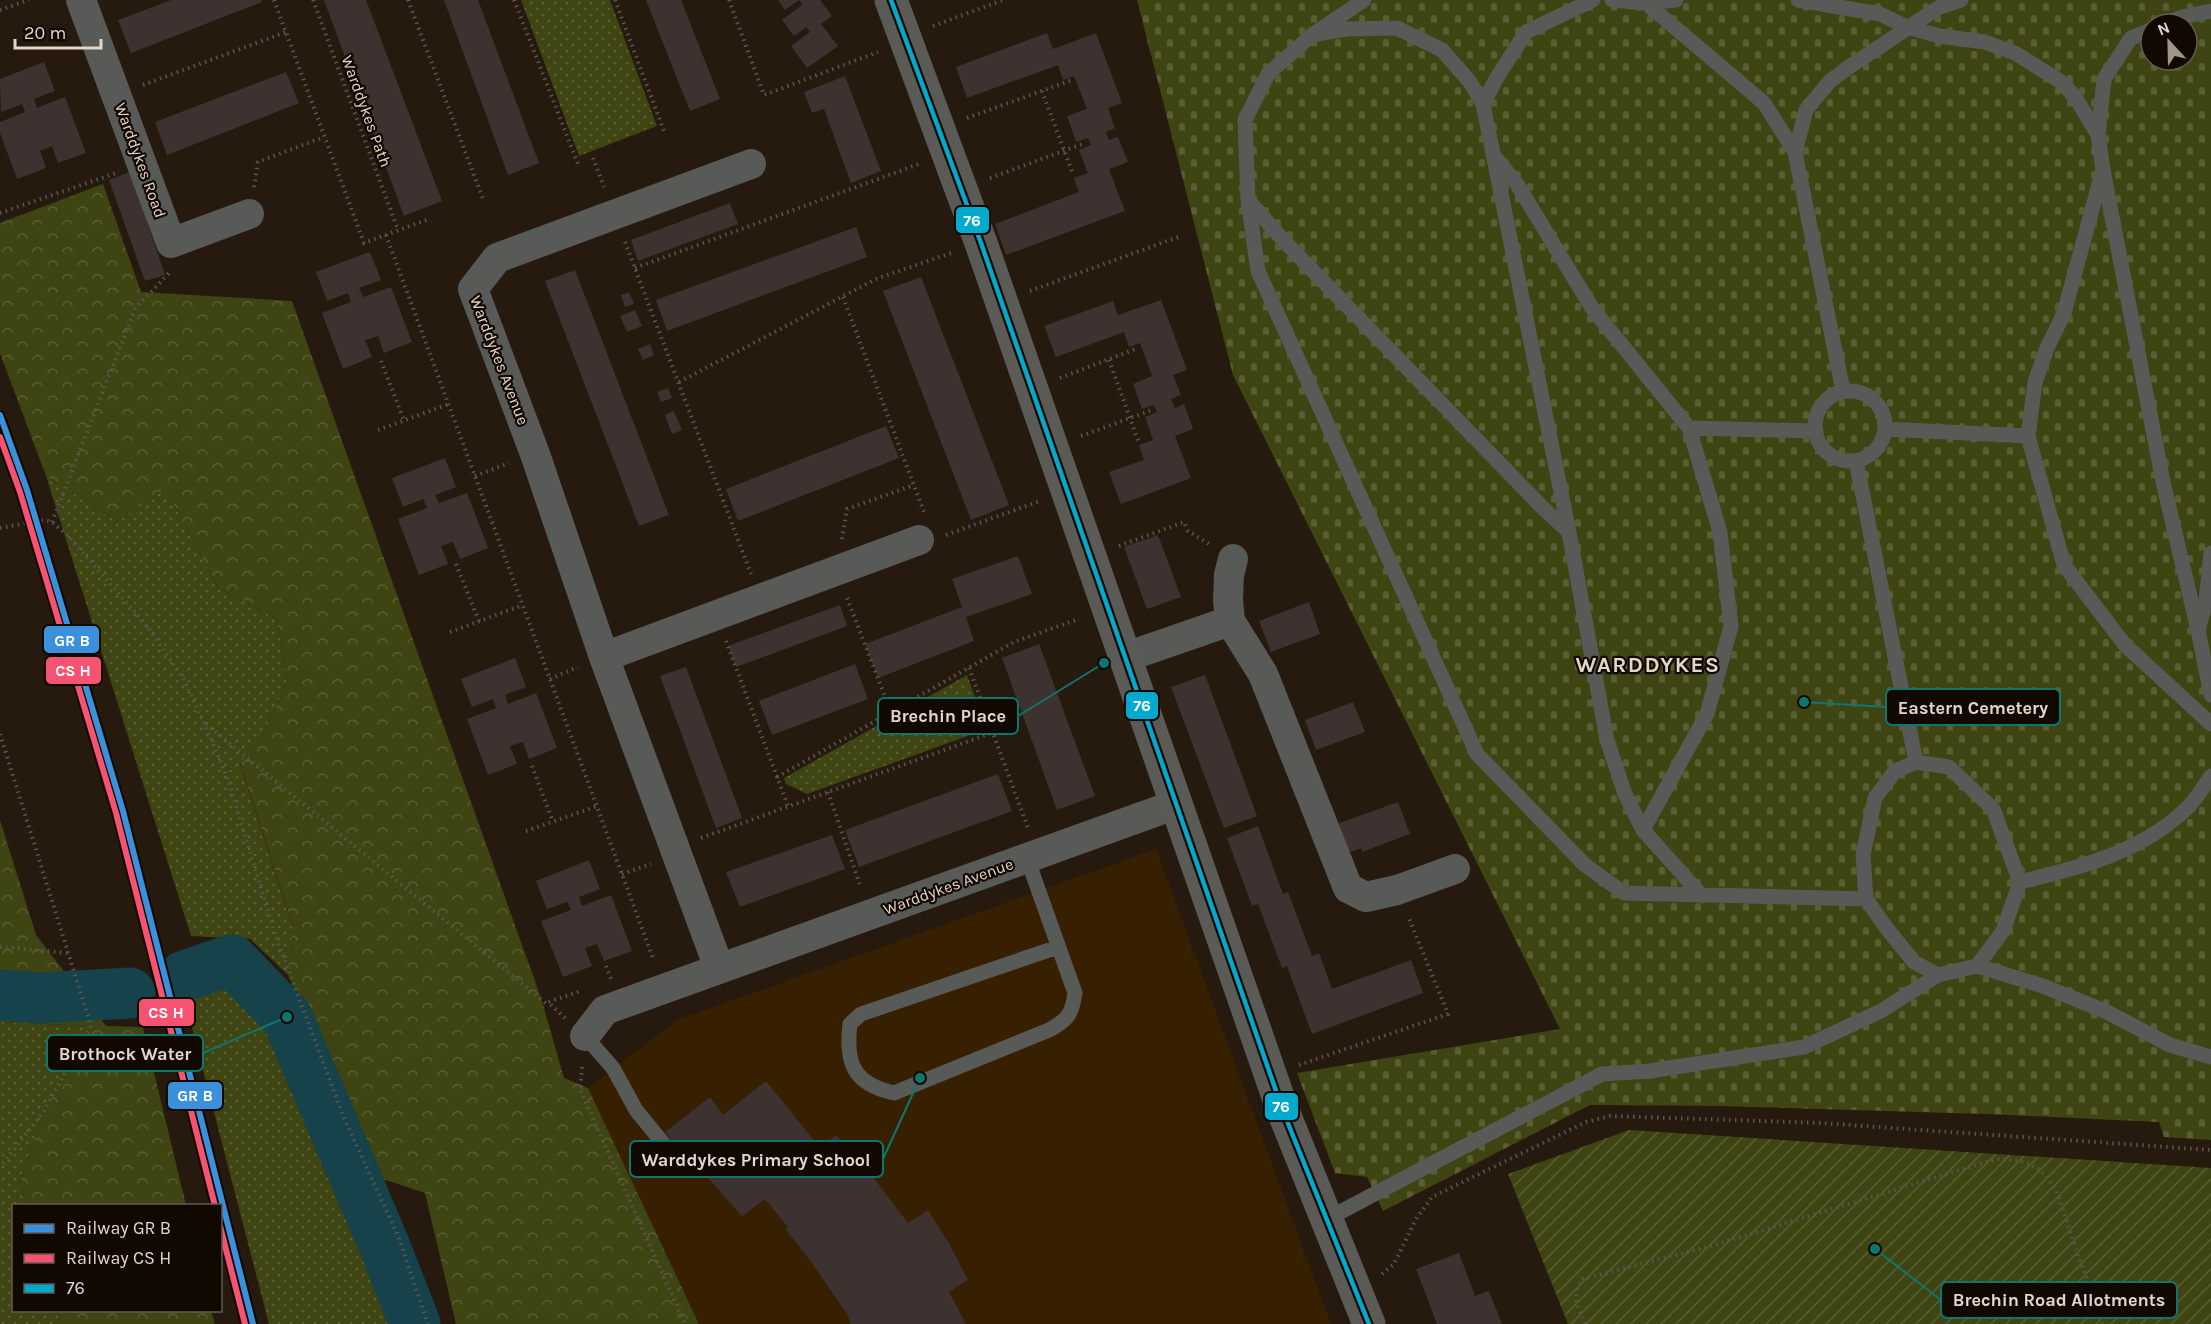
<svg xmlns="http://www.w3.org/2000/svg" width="2211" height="1324" font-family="Karla,sans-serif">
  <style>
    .built { fill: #371f02 }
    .grass { fill: url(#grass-dots) }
    .forest { fill: url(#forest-crowns) }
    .cemetery { fill: url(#cemetery-stones); fill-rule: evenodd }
    .garden { fill: url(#garden-furrows) }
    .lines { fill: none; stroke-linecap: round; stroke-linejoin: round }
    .river { stroke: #15424b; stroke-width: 51 }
    .building { fill: #3d322f }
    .path { stroke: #5a5751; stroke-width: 4; stroke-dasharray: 1.5 4.5; stroke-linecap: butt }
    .lane { stroke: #575a57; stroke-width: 15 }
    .street { stroke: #575a57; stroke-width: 30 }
    .secondary { stroke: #5a5b57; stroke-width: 33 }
    .bus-1-casing { stroke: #110802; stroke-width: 9 }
    .bus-1 { stroke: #00a9ce; stroke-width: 4.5 }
    .rail-1-casing { stroke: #110802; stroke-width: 10 }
    .rail-2-casing { stroke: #110802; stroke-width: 10 }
    .rail-1 { stroke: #3a90db; stroke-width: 6 }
    .rail-2 { stroke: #f65372; stroke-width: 6 }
    .labels { text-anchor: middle; stroke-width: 4.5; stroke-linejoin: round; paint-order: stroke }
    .street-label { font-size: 16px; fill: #e4d6c8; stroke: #110802 }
    .district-label { font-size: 22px; font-weight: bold; letter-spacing: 1.5px; fill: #e4d6c8; stroke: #110802 }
    .leader { fill: none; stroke: #0f766e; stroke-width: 2 }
    .callout-dot { fill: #0f766e; stroke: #110802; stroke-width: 2 }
    .callout { fill: #110802; stroke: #0f766e; stroke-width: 2 }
    .callout-label { font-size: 18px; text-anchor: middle; font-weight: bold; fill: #e4d6c8 }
    .line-badge { stroke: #110802; stroke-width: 2 }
    .badge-label { font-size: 16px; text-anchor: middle; font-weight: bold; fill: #fff }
  </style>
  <defs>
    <pattern id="grass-dots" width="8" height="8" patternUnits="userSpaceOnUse" patternTransform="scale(1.5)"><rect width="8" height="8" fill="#3e4412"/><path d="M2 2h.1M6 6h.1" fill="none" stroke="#5a5e33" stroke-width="1.8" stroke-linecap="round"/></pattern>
    <pattern id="forest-crowns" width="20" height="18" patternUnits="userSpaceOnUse" patternTransform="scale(1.5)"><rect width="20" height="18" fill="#3e4412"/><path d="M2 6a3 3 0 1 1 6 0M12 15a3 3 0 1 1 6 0" fill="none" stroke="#5a5e33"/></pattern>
    <pattern id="cemetery-stones" width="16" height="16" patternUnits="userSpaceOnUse" patternTransform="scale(1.5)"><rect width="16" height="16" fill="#3e4412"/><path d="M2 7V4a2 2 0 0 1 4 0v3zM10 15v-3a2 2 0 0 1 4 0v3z" fill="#5a5e33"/></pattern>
    <pattern id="garden-furrows" width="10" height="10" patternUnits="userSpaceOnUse" patternTransform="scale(1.5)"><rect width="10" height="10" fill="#3e4412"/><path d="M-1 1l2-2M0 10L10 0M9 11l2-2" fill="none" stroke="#5a5e33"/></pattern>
  </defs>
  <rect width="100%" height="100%" fill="#261a0e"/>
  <path class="built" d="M1156,849l175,475h-632l-111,-236 89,-68z"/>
  <path class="grass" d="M521,0h89l47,126 -78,30z
    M46,476l71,45 49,-32 52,99 59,31 10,64 -25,53 -22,28 53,163 -5,48 -38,-36 -59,-3z
    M967,675l20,54 -180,65 -21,-10 -2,-6z
    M231,977l48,51 123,296h-133l-86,-331z
    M0,1022l91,4 -47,85 -24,72 7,22 -13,1v104l43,1 4,13h-61z"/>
  <path class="forest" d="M103,184l38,108 151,9 249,697 23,80 24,10 111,236h-243l-31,-131 -42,-14 -95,-204 5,-49 -53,-163 22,-27 25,-53 -10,-64 -59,-31 -52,-99 -49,32 -71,-45 -46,-123v-130z
    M0,820l36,115 70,91 37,1 43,178h-159l-7,-22 24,-72 46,-85 -90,-4z
    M57,1311h154l4,13h-154z"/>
  <path class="cemetery" d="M1137,0h1074v1140l-47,-3 -5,-15 -172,-8 -266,-8 -131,-1 -207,106 -16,-34 -32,-4 -38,-100 263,-44 -327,-654zM2151,24h36v36h-36z"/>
  <path class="garden" d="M1629,1130l582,38v156h-643l-60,-150z"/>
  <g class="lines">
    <path class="river" d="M184,976l48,-16 55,57 98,230 30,77
      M0,995l41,3 89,-5"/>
  </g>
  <path class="building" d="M171,0h90l1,2 -131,51 -13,-33z
    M324,0h42l76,201 -38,15z
    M444,0h34l61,163 -31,12z
    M646,0h35l39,99 -30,12z
    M778,0h42l12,16 -11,8 17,22 -31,22 -16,-22 19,-14 -4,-5 -12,9 -12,-16 20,-15 -3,-5 -14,10z
    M1047,33l6,16 43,-16 26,70 -14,5 7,20 -9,4 3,8 9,-3 10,25 -19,7 16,42 -119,44 -11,-31 84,-32 -5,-14 14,-5 -9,-23 12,-5 -3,-7 -12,4 -9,-26 20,-7 -13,-33 -11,4 -5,-15 -91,33 -11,-31z
    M44,62l11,29 -21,8 3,9 28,-11 21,56 -28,10 -6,-17 -12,5 6,17 -29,11 -17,-46v-11l25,-10 -3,-8 -21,8 -1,-33z
    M286,72l13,31 -132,52 -12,-33z
    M845,76l36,95 -30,12 -27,-74 -12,4 -8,-21z
    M130,172l35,103 -20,6 -36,-101z
    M730,203l8,21 -100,37 -7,-21z
    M856,227l11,30 -200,74 -11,-31z
    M370,252l11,28 -22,8 4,9 28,-10 21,55 -28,11 -6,-17 -13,4 7,17 -29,12 -21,-56 29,-11 -3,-9 -21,8 -11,-29z
    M575,270l94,245 -30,11 -94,-245z
    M921,277l88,228 -38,15 -88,-229z
    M629,292l5,12 -9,3 -4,-12z
    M1161,300l26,70 -14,5 8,20 -10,4 4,9 9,-4 9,25 -18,7 16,42 -70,26 -12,-32 35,-12 -5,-15 14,-5 -8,-23 12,-5 -3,-7 -12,4 -9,-25 19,-8 -12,-33 -11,4 -5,-15 -68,25 -12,-31 69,-25 5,14z
    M635,310l7,16 -15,6 -7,-16z
    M650,344l4,11 -11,5 -5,-11z
    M668,388l4,10 -11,4 -4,-10z
    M674,411l8,19 -10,4 -7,-19z
    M886,426l13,32 -161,63 -12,-32z
    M445,458l11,29 -21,8 4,8 28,-10 21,55 -28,11 -7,-17 -12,4 7,18 -29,11 -21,-56 29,-11 -4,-9 -20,8 -11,-29z
    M1158,535l23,62 -34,12 -23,-62z
    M1018,556l14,38 -66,23 8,24 -96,37 -13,-34 97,-37 -10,-28z
    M1309,602l11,32 -49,18 -12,-31z
    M840,605l7,21 -111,41 -8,-21z
    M1039,644l56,152 -38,14 -55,-152z
    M515,658l11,29 -21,8 3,9 28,-11 21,55 -28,11 -6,-17 -13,4 7,18 -29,11 -21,-56 29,-11 -3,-9 -21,8 -11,-28z
    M855,664l13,35 -96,36 -13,-34z
    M686,667l56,151 -26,10 -56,-152z
    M1205,675l52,141 -33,12 -53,-141z
    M1353,702l12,30 -49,18 -11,-30z
    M998,774l14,37 -153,56 -14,-37z
    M1398,802l12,32 -48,18 -1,-4 -13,5 -11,-29z
    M1258,826l25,68 5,-2 24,64 7,-3 13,36 79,-29 12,33 -111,41 -25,-68 -5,2 -24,-64 -6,2 -25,-68z
    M832,835l13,34 -105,38 -14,-35z
    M589,860l11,29 -21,8 3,9 29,-11 21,56 -28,10 -7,-17 -12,4 7,18 -29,11 -22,-56 30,-11 -4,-8 -20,7 -11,-28z
    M766,1081l54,67 16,-13 30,33 42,55 20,-13 22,35 18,35 -19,12 17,32h-115l-4,-10 -38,-55 -23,-29 2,-3 -23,-28 -23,17 -47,-53 -4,2 -26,-33 45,-35 13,18z
    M1459,1253l16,43 14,-5 13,33h-65l-21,-55z"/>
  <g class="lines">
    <path class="path" d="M274,0l90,243 65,-24
      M313,0l85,230
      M408,0l75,199
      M514,0l64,164
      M615,0l49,131
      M729,0l35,95 114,-43
      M0,10l29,-10
      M933,26l70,-26
      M143,85l143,-53
      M1042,91l31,83
      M967,118l105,-38
      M593,158l11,29
      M990,178l95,-35
      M254,187l4,-25 66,-25
      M0,213l116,-40
      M386,235l268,726
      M625,242l126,332
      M635,268l284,-104
      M1030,291l148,-54
      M843,297l81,215
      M1109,360l30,83
      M381,361l23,59
      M1060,378l78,-30
      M679,382l197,-103 75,-26
      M378,430l71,-26
      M1081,436l71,-26
      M475,476l34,-13
      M52,522l83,-213 34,-36v-3
      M0,528l44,-8 8,2 15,13 81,92 36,53 20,43 23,54 49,160 68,181 55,120 29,86
      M946,535l94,-34
      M842,539l5,-30 67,-24
      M1119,546l65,-24 4,9 21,13
      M456,564l23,57
      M847,598l44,114
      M450,632l73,-27
      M726,641l62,165
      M969,668l59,160
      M550,679l28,-12
      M206,724l342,281
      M0,734l91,292 -47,85 -44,56
      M532,766l21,56
      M777,777l237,-135 65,-23
      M828,792l33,96
      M526,831l71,-25
      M701,838l293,-106
      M622,874l29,-10
      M0,947l68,6
      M606,966l5,13
      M565,1018l-17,-16 33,-11
      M1299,1065l149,-51 -40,-98
      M582,1067l-2,22 105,235
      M1382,1274l12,-10 22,-45 16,-22 154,-75 24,-6 210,7 391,27
      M1585,1324c-8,-19 -15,-28 -2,-45l128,-33 285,-87c33,1 44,5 61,34l45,131"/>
    <path class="lane" d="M1364,0l-52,35 -44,39 -23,46 3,80 10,71 219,483 108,111 39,28 242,6
      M1593,0l-67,32 -30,47 -13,25 86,428 38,208 18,54 18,36 59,66
      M1612,0l34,3 118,100 31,49
      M1798,0l82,14 27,13 32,9 46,6 30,11 48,30 14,17 21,35 5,35 60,312 35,148
      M1646,3l30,-3
      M2164,24l18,-7 29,-6
      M1317,34l29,-5 51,-1 45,22 28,32 13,22
      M2098,135l6,-56 27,-41 20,-8
      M1494,156l23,28 75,124 97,120 31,104 11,94 -24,88 -64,116
      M1248,200l35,40 260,268 26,24
      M1815 426a35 35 0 1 1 70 0a35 35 0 1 1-70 0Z
      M1843,391l-48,-239 11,-42 24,-29 22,-16 86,-57 23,-8
      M1689,428l127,3
      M1886,429l142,7 7,-54 12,-34 17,-35 38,-140
      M2028,436l36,129 61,80 86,79
      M1856,461l60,301
      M2211,553l-5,48 -8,29 13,65
      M1916,762l33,5 44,42 27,73 -17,49 -26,35 -39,9 -24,-13 -26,-32 -22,-31 -3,-44 12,-57 20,-27z
      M1027,858l48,135c-3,21 -7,27 -26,37l-155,63c-40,-9 -49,-29 -44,-69l11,-10 197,-67
      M2020,882c58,-14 118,-29 163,-70 11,-9 20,-24 28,-36
      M1977,966l66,20 64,26 63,33 41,12
      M585,1036l28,32 23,42 39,48
      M1327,1219l275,-145 48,-3 154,-24 77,-36 57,-36"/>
    <path class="street" d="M81,0l90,243 78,-29
      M1233,559l-4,16 -1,25 2,21 33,53 85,214 18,9 31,-7 58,-21
      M604,657l315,-117
      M1126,657l104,-36
      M719,968l-115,-311 -69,-203 -62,-165 24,-31 254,-94
      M585,1036l20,-26 572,-206"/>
    <path class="secondary" d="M891,0l90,243 302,868 86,213"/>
    <defs>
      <path id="bus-1" d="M891,0l90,243 302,868 86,213"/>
    </defs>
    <use href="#bus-1" class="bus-1-casing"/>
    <use href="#bus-1" class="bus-1"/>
    <defs>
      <path id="rail-1" d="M0,415l27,75 96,321 130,513"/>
      <path id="rail-2" d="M0,437l20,55 96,321 99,393
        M220,1226l25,98"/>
    </defs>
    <use href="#rail-1" class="rail-1-casing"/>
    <use href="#rail-2" class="rail-2-casing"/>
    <use href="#rail-1" class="rail-1"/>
    <use href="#rail-2" class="rail-2"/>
  </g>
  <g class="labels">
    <g class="street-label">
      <text transform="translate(367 111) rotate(70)" y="6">Warddykes Path</text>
      <text transform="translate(141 160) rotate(70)" y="6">Warddykes Road</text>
      <text transform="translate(500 360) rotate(69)" y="6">Warddykes Avenue</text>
      <text transform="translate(948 886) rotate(-20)" y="6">Warddykes Avenue</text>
    </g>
    <g class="district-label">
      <text x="1648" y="672">WARDDYKES</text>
    </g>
  </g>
  <path class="leader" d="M1804 702L1886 707M1104 663L1018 716M287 1017L203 1053M920 1078L883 1159M1875 1249L1941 1300"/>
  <g class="callout-dot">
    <circle cx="1804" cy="702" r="6"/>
    <circle cx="1104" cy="663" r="6"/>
    <circle cx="287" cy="1017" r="6"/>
    <circle cx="920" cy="1078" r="6"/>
    <circle cx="1875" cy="1249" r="6"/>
  </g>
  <g class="callout">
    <rect x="1886" y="689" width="174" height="36" rx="6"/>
    <rect x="878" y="698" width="140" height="36" rx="6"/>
    <rect x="47" y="1035" width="156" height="36" rx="6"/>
    <rect x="630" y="1141" width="253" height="36" rx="6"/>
    <rect x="1941" y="1282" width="236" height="36" rx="6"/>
  </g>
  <g class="callout-label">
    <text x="1973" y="714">Eastern Cemetery</text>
    <text x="948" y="722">Brechin Place</text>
    <text x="125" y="1060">Brothock Water</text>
    <text x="756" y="1166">Warddykes Primary School</text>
    <text x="2059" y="1306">Brechin Road Allotments</text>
  </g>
  <g class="line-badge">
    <rect x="955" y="206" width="35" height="28" rx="6" fill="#00a9ce"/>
    <rect x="43" y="625" width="57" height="29" rx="6" fill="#3a90db"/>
    <rect x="45" y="656" width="57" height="29" rx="6" fill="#f65372"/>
    <rect x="1125" y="691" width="34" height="29" rx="6" fill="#00a9ce"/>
    <rect x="138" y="998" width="57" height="29" rx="6" fill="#f65372"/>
    <rect x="167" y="1081" width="56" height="29" rx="6" fill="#3a90db"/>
    <rect x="1264" y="1092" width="35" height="29" rx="6" fill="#00a9ce"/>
  </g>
  <g class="badge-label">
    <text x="972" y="226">76</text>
    <text x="72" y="646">GR B</text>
    <text x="73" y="676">CS H</text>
    <text x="1142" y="711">76</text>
    <text x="166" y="1018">CS H</text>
    <text x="195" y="1101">GR B</text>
    <text x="1281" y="1112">76</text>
  </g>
  <rect x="12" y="1204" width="210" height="108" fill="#110802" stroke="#655a51" stroke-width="1.5"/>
  <rect x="24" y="1224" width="30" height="9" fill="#3a90db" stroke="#655a51" stroke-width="1.5"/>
  <text x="66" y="1234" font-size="18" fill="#e4d6c8">Railway GR B</text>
  <rect x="24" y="1254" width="30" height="9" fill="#f65372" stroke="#655a51" stroke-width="1.5"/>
  <text x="66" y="1264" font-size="18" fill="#e4d6c8">Railway CS H</text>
  <rect x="24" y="1284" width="30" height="9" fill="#00a9ce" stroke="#655a51" stroke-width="1.5"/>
  <text x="66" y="1294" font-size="18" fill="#e4d6c8">76</text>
  <g transform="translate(2169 42) rotate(338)"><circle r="28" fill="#110802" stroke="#655a51" stroke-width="1.5"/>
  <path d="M0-4.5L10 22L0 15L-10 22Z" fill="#a29487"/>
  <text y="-9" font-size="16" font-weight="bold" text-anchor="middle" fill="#e4d6c8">N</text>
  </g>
  <path d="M15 39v9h86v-9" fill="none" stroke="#e4d6c8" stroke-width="3"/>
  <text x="24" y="39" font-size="18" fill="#e4d6c8" stroke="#110802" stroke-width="4.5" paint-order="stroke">20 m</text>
</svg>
